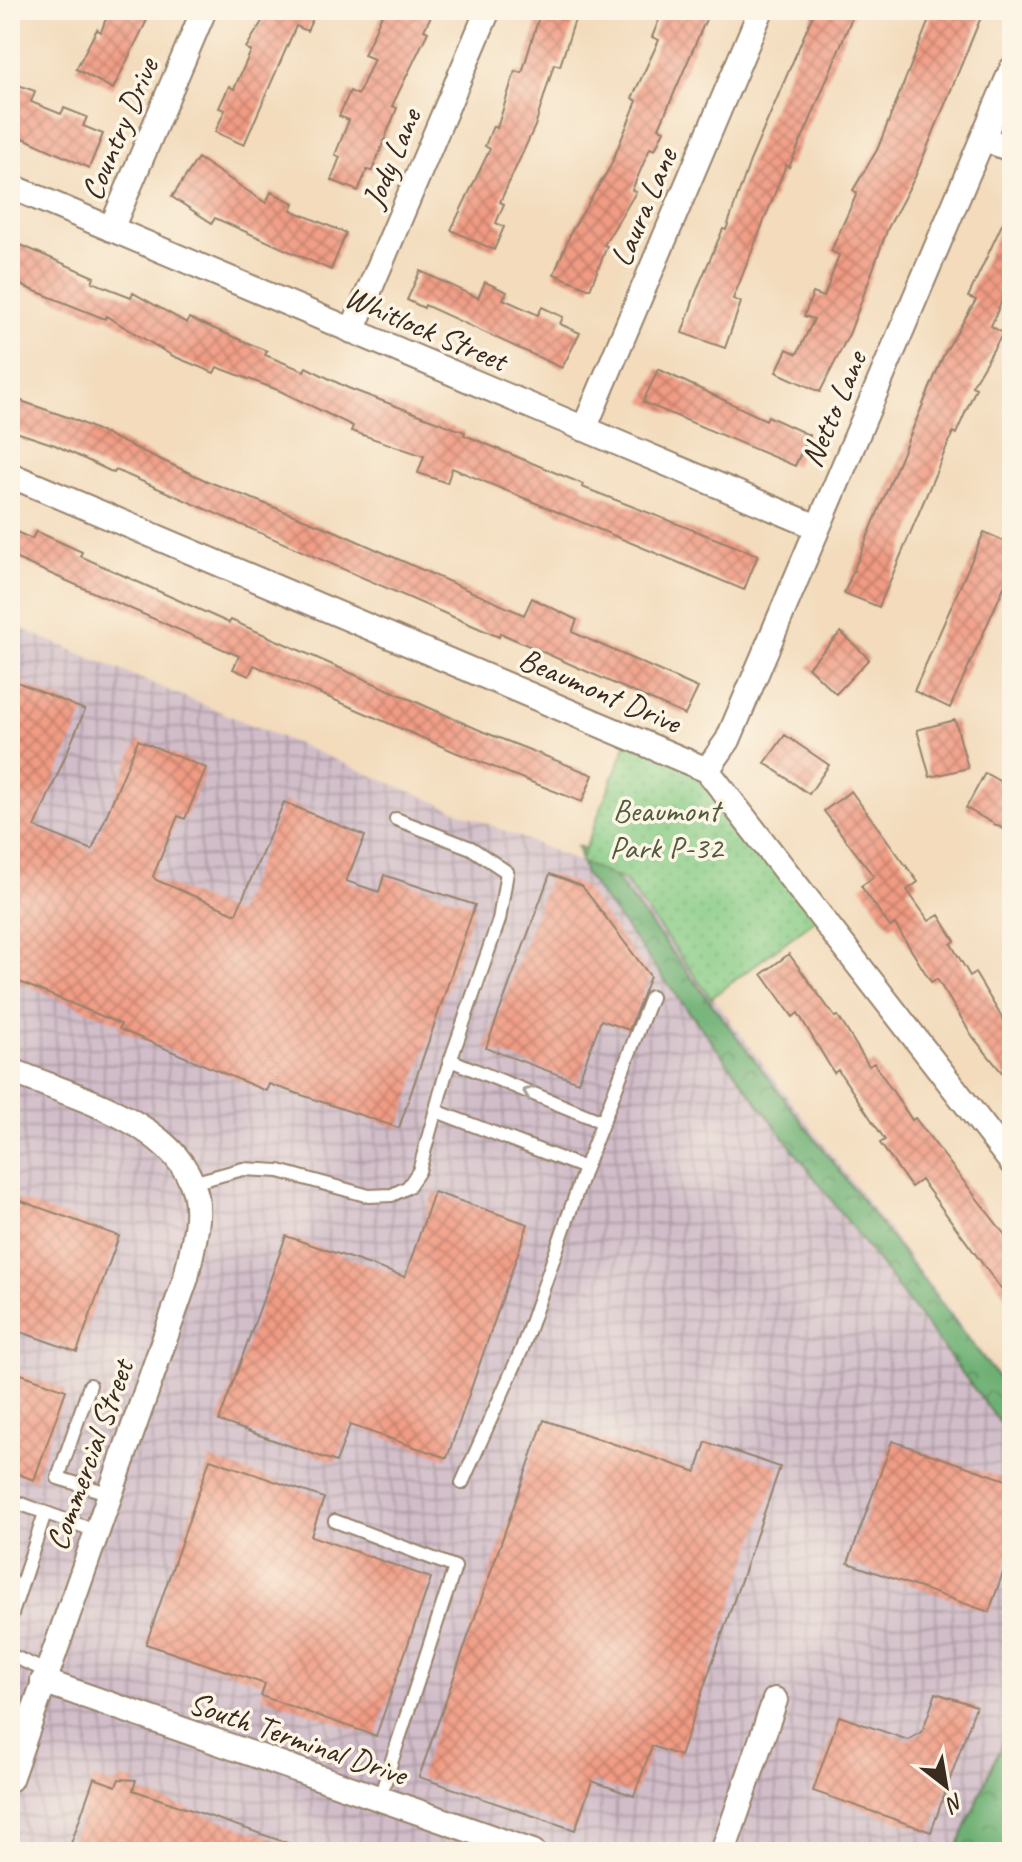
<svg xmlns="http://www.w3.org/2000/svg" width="1022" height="1862" font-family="Caveat,sans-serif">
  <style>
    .industrial { fill: url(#industrial-grid) }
    .forest { fill: url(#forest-crowns); stroke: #546d48; stroke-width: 2 }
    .park { fill: url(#park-dots); stroke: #617b52; stroke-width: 2 }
    .building { fill: url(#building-cross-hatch) }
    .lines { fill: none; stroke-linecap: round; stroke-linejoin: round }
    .lane-casing { stroke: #97826d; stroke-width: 16 }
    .street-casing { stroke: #97826d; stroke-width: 28 }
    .lane { stroke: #fff; stroke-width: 12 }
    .street { stroke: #fff; stroke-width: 24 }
    .oneway { stroke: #a79f9a }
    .labels { text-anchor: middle; stroke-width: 7; stroke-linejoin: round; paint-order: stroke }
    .street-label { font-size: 32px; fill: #3b2a1e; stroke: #fcf5e5 }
    .park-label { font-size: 32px; fill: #525b3d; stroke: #fcf5e5 }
  </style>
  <defs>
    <pattern id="industrial-grid" width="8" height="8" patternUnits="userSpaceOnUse" patternTransform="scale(2)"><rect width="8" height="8" fill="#d1bdc9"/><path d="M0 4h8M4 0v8" fill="none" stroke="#ab9aa3"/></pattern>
    <pattern id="forest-crowns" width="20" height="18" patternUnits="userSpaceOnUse" patternTransform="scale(2)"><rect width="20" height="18" fill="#6db073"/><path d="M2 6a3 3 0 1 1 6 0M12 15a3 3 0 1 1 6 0" fill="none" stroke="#5b8f5e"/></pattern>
    <pattern id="park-dots" width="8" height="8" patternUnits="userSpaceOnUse" patternTransform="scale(2)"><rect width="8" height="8" fill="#87cc86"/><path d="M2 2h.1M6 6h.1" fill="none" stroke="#75af73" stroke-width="1.8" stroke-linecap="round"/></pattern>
    <pattern id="building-cross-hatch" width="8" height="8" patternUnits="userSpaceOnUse" patternTransform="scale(2)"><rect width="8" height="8" fill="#f19b84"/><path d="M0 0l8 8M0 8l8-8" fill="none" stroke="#c47f6b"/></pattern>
  </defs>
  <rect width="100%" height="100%" fill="#fcf5e5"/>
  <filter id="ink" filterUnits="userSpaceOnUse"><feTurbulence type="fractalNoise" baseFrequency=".0125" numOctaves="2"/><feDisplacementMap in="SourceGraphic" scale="16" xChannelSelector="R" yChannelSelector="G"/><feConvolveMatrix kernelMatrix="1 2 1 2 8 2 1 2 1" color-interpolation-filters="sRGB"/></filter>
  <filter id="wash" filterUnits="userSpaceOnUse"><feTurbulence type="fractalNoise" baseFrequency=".006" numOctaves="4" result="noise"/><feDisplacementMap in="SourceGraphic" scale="32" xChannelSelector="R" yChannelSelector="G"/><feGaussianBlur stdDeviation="1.8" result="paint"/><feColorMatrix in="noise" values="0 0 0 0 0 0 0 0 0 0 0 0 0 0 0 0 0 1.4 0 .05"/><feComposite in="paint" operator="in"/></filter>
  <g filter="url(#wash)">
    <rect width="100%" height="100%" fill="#f3dbbc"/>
    <path class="industrial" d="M10,624l615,257 387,512v459h-1002z"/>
    <path class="forest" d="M577,846l19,7 416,543v43l-427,-565z
      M1012,1720v132h-57z"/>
    <path class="park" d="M629,737l78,33 113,146 -109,82 -86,-117 -45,-19z"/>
    <g id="blocks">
      <path class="building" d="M109,10h43l-39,79 -37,-20 21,-40 4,3z
        M261,10h56l-10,21 -11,-5 -52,119 -29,-13 10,-22 -6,-2 10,-22 5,3 17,-38 -5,-3 21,-35z
        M384,10h50l-10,20 4,2 -36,74 5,2 -25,63 -5,-1 -9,21 -27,-11 9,-23 -5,-2 14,-35 -10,-4 11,-25 8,4 16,-36 -10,-4z
        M541,10h37l-18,56 -6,-2 -19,62 -35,76 4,2 -8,19 8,4 -10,23 -43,-20 39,-81 -5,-3 8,-20 4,2 18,-57 7,2z
        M663,10h47l-51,118 5,2 -9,20 -5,-2 -18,42 4,2 -32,53 3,1 -17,43 -36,-15 17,-42 39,-65 27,-66 -5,-3 27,-58 -7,-3z
        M815,10h40l-46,113 -20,44 -3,-2 -53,134 8,3 -16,46 -43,-15 16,-46 25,-58 3,1 24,-69z
        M933,10h51l-69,167 -27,51 -38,104 -30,60 -44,-20 11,-23 10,5 17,-35 -10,-3 9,-23 11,4 15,-42 -8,-4 26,-58 -4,-3 24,-40z
        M10,82l25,9 -4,11 30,12 3,-6 23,9 -4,9 20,8 -14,34 -79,-36z
        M198,158l68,45 5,-11 23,11 -3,7 55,23 -15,37 -116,-52 -3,5 -40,-26z
        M1012,203v73l-21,50 12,7 -31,53 4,2 -20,46 -3,-2 -74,175 -35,-14 100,-239 32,-54 -8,-3z
        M14,242l80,35 -2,5 39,15 2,-4 54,30 2,-5 78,33 -2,4 39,16 2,-4 42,21 117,44 -1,3 119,49 -1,3 176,68 -14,35 -292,-122 -5,15 -29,-10 6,-17 -73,-25 2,-5 -75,-36 -61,-23 -3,6 -41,-17 -67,-40 -1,3 -95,-38v-29z
        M420,271l58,27 7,-16 22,10 -4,7 35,16 4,-8 21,10 -3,7 20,9 -18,35 -137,-63 -1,3 -17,-8z
        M658,369l108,51 2,-4 41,19 -14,31 -152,-64z
        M18,400l55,19 134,62 130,51 187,83 8,-17 45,22 -5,12 126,56 -13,27 -185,-82 -1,4 -383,-167 -2,3 -59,-28 -45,-15z
        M10,529l22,10 4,-8 46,21 -2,4 149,67 2,-3 253,112 109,43 -11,27 -127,-50 -201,-87 -5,11 -16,-7 6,-13 -229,-100z
        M984,532l28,13v24l-62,139 -36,-17z
        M841,632l28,27 -33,35 -28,-27z
        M10,679l75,31 -50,117 57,23 46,-110 68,28 -21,51 -7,-3 -25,60 3,4 80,34 48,-112 81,34 -19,45 33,11 5,-17 91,30 -76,223 -130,-44 -3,7 -147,-62 2,-5 -111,-46z
        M955,720l13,48 -38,9 -13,-47z
        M785,735l44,30 -20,29 -44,-31z
        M985,773l27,15v46l-46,-26z
        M851,791l67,91 -11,8 22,31 10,-6 16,26 -4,3 19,32 5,-3 37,61v51l-39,-48 -36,-58 -6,3 -36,-58 -5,3 -29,-41 13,-9 -50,-66z
        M550,874l32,12 68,90 -21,54 -28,-10 -23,62 -92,-34z
        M789,954l46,63 3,-1 31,50 5,-3 38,57 3,-2 97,126v60l-91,-124 -10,7 -31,-44 5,-3 -47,-70 -4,3 -36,-60 -5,4 -31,-43z
        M434,1192l94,32 -81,234 -97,-33 -14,37 -117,-41 67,-185 119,41z
        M10,1197l109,39 -42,116 -67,-24z
        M10,1370l56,20 -32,90 -24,-9z
        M544,1420l152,52 10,-30 74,25 -100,289 -28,-10 -18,50 -42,-15 -17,49 -156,-53z
        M892,1441l120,41v65l-23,65 -141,-49z
        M210,1459l114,39 -13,38 120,42 -55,158 -115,-40 4,-12 -119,-40z
        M936,1693l40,13 -45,126 -118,-41 26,-75 69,24 14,-8z
        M94,1778l22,8 3,-7 17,1 -3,10 169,58v4h-234z"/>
    </g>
  </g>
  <g filter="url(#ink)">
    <use href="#blocks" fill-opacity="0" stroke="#97826d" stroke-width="2"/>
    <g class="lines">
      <defs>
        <path id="lane" d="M450,1060l150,61
          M436,1111l149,57 -63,181 -60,134
          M585,1168l66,-171
          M192,1183l51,-14 36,2 90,25 23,-1 16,-8 11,-16 26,-95 54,-156 8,-48 -36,-24 -75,-29
          M90,1385l-32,93 53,16
          M10,1500l86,31
          M335,1521l120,46 -76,233
          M10,1620l35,-107
          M10,1655l36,16"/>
        <path id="street" d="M983,138l29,12
          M10,186l807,341
          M111,229l93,-219
          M352,331l136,-321
          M584,429l177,-419
          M10,475l697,295 305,393
          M707,770l21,-30 284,-671
          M10,1070c60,26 166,51 185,122 7,27 -4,59 -9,86l-176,501
          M43,1681l490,171
          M723,1852l52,-152"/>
      </defs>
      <use href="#lane" class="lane-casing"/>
      <use href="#street" class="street-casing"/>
      <use href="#lane" class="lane"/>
      <use href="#street" class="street"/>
    </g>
    <defs><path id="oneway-chevron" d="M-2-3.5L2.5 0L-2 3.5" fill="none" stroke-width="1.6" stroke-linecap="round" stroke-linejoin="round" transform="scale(2)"/></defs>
    <use class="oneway" href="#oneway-chevron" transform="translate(528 1092) rotate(-158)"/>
  </g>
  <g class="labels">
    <g class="street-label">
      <text transform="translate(119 129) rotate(-67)" y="11">Country Drive</text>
      <text transform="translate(391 158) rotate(-67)" y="11">Jody Lane</text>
      <text transform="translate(643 207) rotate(-67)" y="11">Laura Lane</text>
      <text transform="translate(426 328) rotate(23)" y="11">Whitlock Street</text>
      <text transform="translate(833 409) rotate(-67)" y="11">Netto Lane</text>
      <text transform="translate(600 690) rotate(23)" y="11">Beaumont Drive</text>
      <text transform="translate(89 1455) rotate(-70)" y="11">Commercial Street</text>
      <text transform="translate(298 1738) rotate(19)" y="11">South Terminal Drive</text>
    </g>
    <g class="park-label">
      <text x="666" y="821">Beaumont<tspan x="666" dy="37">Park P-32</tspan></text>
    </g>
  </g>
  <rect width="1022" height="1862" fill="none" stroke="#fcf5e5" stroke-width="40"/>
  <g transform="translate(946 1786) rotate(149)" stroke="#fcf5e5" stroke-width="6" paint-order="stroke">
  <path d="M0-6L14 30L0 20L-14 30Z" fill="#3b2a1e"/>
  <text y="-12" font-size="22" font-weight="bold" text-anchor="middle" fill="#3b2a1e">N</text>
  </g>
</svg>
